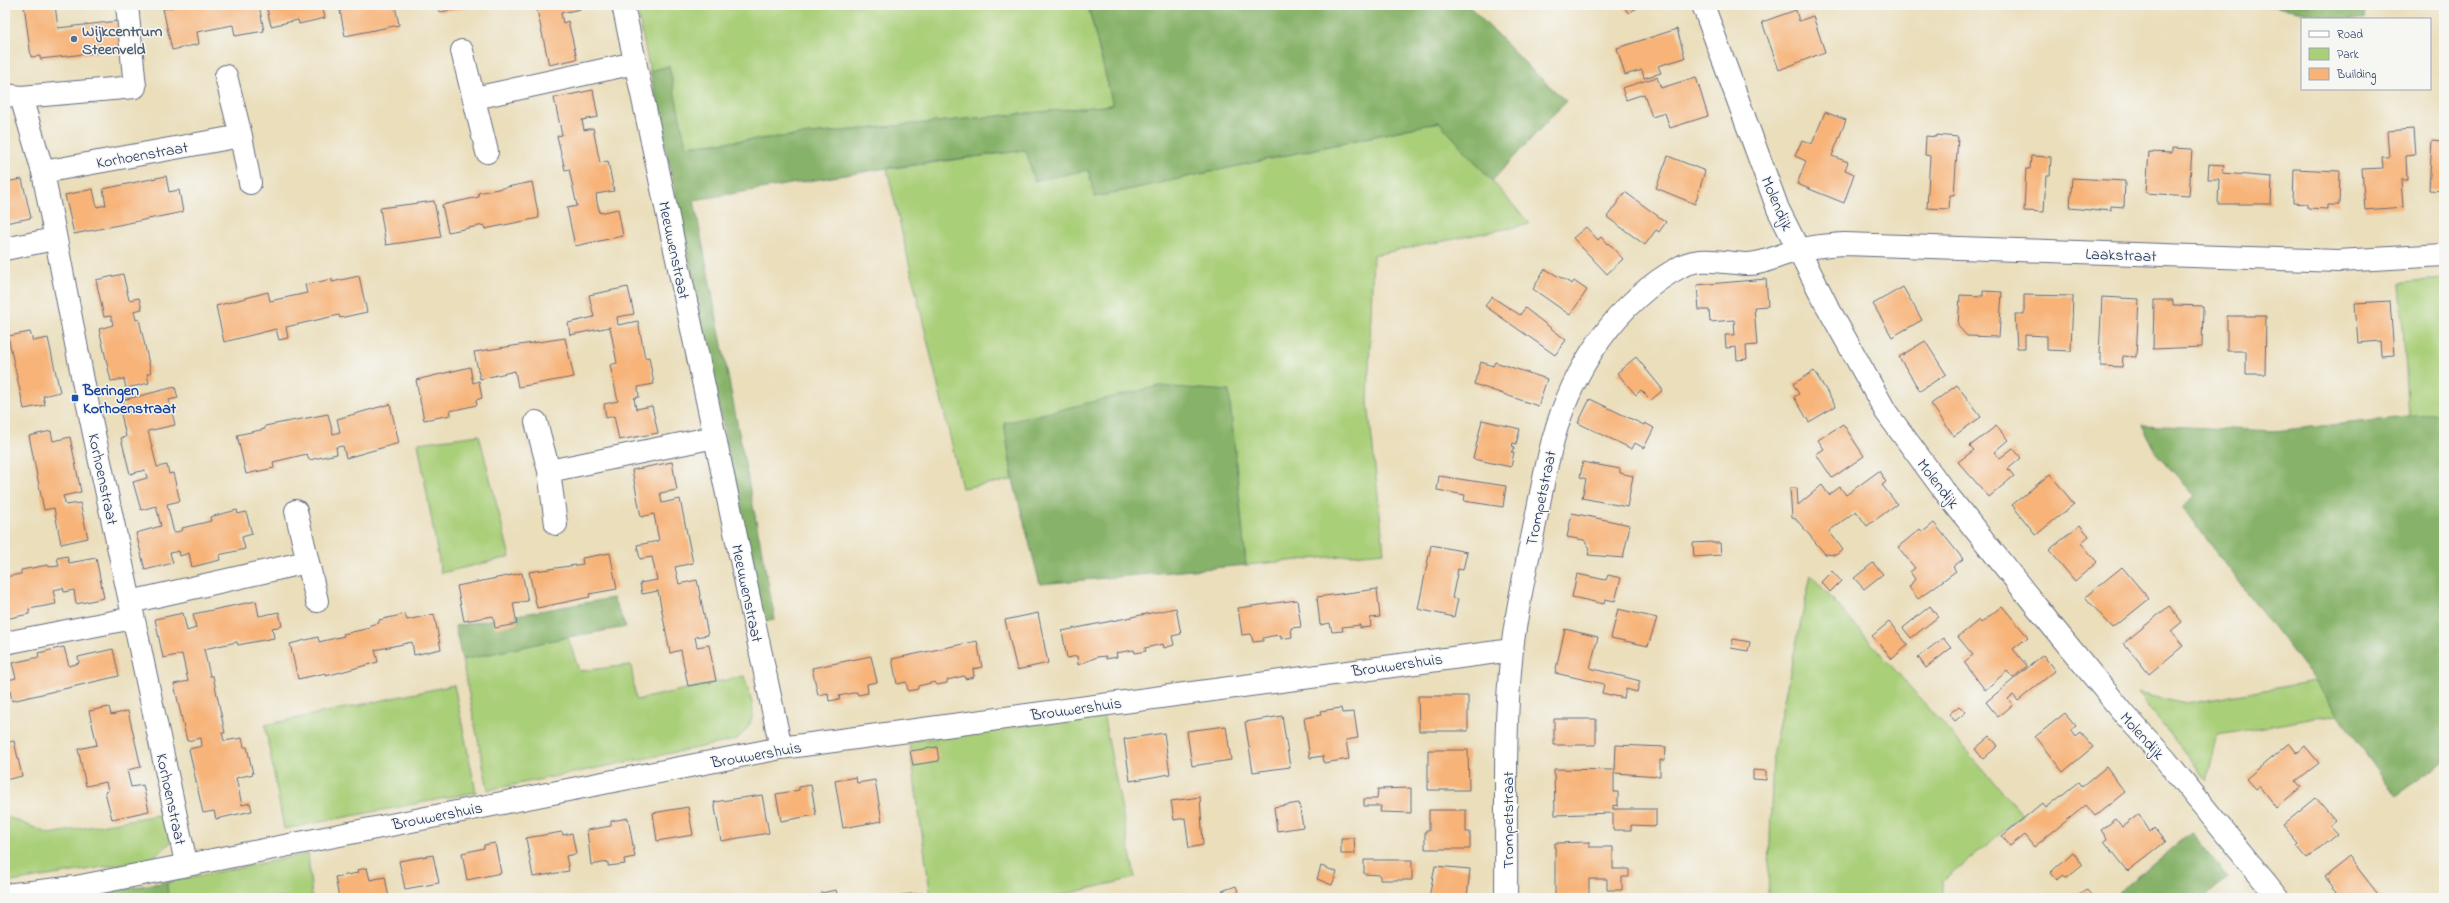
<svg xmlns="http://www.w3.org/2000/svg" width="2449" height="903" font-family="'Indie Flower',sans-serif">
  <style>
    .green { fill: #aacf79; stroke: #627f6c }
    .forest { fill: #87b269; stroke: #517064 }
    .building { fill: #f7b378 }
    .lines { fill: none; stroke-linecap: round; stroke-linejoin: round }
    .minor-casing { stroke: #636c7f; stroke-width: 24 }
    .minor { stroke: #fff; stroke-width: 22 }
    .service-dot { fill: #5c6f8a; stroke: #f6f6f2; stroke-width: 1.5 }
    .transit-dot { fill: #1a4fb4; stroke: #f6f6f2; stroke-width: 1.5 }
    .labels { text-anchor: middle; stroke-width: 3; stroke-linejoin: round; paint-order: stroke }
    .service-label { font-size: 16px; font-weight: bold; fill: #4e5e75; stroke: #f6f6f2; text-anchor: start }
    .street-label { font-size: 16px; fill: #1b2f5e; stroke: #f6f6f2 }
    .transit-label { font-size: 16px; font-weight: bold; fill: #164399; stroke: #f6f6f2; text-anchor: start }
  </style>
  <rect width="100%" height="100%" fill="#f6f6f2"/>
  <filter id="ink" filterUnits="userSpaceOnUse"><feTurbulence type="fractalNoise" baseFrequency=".025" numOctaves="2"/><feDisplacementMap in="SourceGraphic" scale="8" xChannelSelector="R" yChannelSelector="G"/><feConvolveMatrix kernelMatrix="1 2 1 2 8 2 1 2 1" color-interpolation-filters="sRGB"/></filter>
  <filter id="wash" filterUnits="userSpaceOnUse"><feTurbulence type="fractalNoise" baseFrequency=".012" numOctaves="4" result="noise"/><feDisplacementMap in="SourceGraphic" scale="16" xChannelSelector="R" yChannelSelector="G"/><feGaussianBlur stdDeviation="0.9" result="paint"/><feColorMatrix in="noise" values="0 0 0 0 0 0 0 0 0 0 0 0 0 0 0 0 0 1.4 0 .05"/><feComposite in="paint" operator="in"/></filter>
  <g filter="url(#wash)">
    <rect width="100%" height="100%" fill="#eadebb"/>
    <path class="green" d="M636,5h452l25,100 -428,41 -16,-80 -19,5z
      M1440,122l90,102 -157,31 -5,147 16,150 -138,13 -18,-174 -224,32 9,57 -51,8 -75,-319 139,-19 62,19 7,28z
      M2444,279v134l-35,4 -9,-135z
      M479,435l31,122 -69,16 -23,-130z
      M1811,575l212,240 -80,66v17h-175l5,-147z
      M568,637l11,34 52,-6 5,35 108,-24c8,29 18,41 -8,64l-248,50 -26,-130z
      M2315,681l24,33 -121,21 -11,45 -70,-87 49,11z
      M454,685l22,107 -192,37 -19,-104z
      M1103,713l32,165 -87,20h-117l-22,-156z
      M163,814l8,28 -19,17 -147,24v-67l45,18z
      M308,854l4,44h-144l-1,-16z"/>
    <path class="forest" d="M1088,5h380l65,66 33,30 -74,80 -53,-59 -344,75 -7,-27 -54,11 -8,-31 -139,18 -193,32 81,419 -12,2 -113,-550 19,-5 17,80 427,-41z
      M2267,5h98l-1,14h-24z
      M1159,386l70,5 17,174 -206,19 -27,-104 -9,-57z
      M2444,413v349l-48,34 -81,-115 -133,-174 13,-11 -38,-42 -15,-29 132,6z
      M613,598l13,29 -58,10 -106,23 -7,-34z
      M2191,833l37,45 -25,20h-91z
      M167,882l1,16h-106z"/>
    <g id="blocks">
      <path class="building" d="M24,5h31l3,23 60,-7 3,29 -81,9v-3l-9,1z
        M183,5h76l5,26 -29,5 -2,-11 -36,7 2,12 -27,6 -9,-41z
        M266,5h56l3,13 -26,6 -1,-4 -27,6z
        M339,5h56l4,20 -54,11z
        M438,5h45l1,1 -45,6z
        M536,5h45v4l-20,4 2,10 5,-2 9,38 -28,6z
        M1623,5h20l-15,8z
        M1796,10l3,11 14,-5 12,36 -46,18 -17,-48z
        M1677,29l8,29 -27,8 3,7 -17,5 -2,-8 -17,5 -8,-27z
        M1657,77l4,11 35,-11 12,39 -38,12 -5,-15 -13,4 -8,-23 -18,6 -4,-12z
        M593,90l5,27 -16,3 2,10 9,-2 7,35 8,-2 6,30 -18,3 1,8 3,11 18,-4 5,27 -48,10 -8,-38 10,-2 -8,-37 -4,1 -8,-34 5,-1 -8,-37z
        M1825,112l21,8 -14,36 16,6 -3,8 9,4 -10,29 -47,-19 9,-23 -11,-5 7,-16 10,4z
        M2413,129l2,26 -9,1 1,24h-6l2,27 -38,3 -3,-41 21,-1 -1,-11h7l-2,-26z
        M1936,135l22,2 -4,58h-4l-1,14 -22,-1 3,-52 -5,-1 1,-19 10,1z
        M2432,140l12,1v50l-15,-1z
        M2172,148l20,1 -3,47 -43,-3 3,-41 23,1z
        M1668,156l37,15 -10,33 -39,-16z
        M2031,156l20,1 -1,19h-4l-2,36 -20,-1 2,-42h4z
        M2209,164l15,1 -1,8 49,4 -1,27h-53l1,-25h-11z
        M2294,169l46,2 -1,34h-12v4l-19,-1v-4l-15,-1z
        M166,176l3,16 10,-2 4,22 -109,22 -9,-39 28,-6 4,18 9,-2 -3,-16z
        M2072,178l53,3 -1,26 -13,-1v4l-11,-1v2l-30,-3z
        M22,179l9,39 -26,5v-41z
        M532,182l7,36 -54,11 -1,-4 -36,7 -6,-27 37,-8 -1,-4z
        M1625,192l41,30 -7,10 -3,-2 -11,15 -38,-28z
        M434,201l7,36 -55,8 -6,-37z
        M1586,227l12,13 3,-3 6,7 1,-1 15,16 -16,15 -34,-36z
        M1545,269l27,15 2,-3 13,9 -17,25 -37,-26z
        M123,274l6,26 10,-2 3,11 -8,2 2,9 3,-1 12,54 -4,1 2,9 -23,5 -2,-9 -13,2 -12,-52 14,-4 -2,-9 -7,1 -8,-37z
        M359,276l8,36 -27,6 -1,-3 -53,12 2,11 -9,2 -3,-11 -52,13 -8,-36 52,-14 2,9 37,-8 -2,-8 27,-6v3z
        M1766,279l2,27 -14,1 3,38 -11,1 1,13 -10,1 -1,-13 -10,1 -1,-13h10l-1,-15 -24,2 -1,-12h-10l-2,-25z
        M628,287l6,27 -17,3 1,8 20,-4 7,37 4,-1 5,27 -16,3 1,10 -5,1 2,11 16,-3 6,27 -39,7 -5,-24 -8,2 -2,-14 14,-3 -8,-36 7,-2 -7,-36 -40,8 -2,-12 26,-6 -5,-22z
        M1903,287l19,33 -30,17 -19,-33z
        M1983,291l19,1 -3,45 -32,-1 -9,-10 2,-31 23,1z
        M2024,295l49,1 -2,55 -24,-1v-14l-22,-1v13h-8l-2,-34h9z
        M1492,297l28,18 5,-7 41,32 -11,15 -70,-49z
        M2102,297l37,2 -3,58 -13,-1 -1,11 -21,-1v-12h-2z
        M2154,300h19v5l30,1 -1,41 -49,2z
        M2390,301l4,54 -13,1 -1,-15 -22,2 -3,-40z
        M2227,316h39l-1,58h-19v-23h-19z
        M30,332l3,9 15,-3 12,54 -17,4 2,9 -21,4 -16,-73z
        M565,338l9,39 -56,10 -3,-16 -35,8 -6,-27z
        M1925,341l21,33 -26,17 -21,-34z
        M1636,357l27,33 -12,10 -10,-10 -5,5 -19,-22z
        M1481,362l12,4 2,-4 52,17 -9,27 -64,-22z
        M470,367l3,16 6,-2 3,17 -6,2 1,5 -27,6 1,4 -27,5 -8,-40z
        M1814,371l22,35 -27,16 -15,-25 5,-3 -6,-10z
        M1957,385l24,32 -27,19 -23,-32z
        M175,387l3,11 -9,2 6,25 -27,6 9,36 10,-2 2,9 4,-1 7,28 -13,3 7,29 9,-3 -1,-2 29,-7 -1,-4 27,-7 1,4 8,-2 6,22 -10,3 3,12 -26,6 1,5 -28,7 -3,-14 -9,3 -1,-5 -9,2 3,10 -28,7 -9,-37 25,-7 -5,-20 -15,4 -8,-28 14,-4 -2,-8 -15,4 -9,-36 5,-1 -6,-28 5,-2 -2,-7z
        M1590,399l54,26 1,-2 9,5 -10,20 -9,-5 -3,6 -54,-26z
        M390,404l9,39 -53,15 -3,-12 -7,1 1,7 -28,6 -2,-6 -34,8 1,6 -28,6 -9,-39 28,-6v-3l63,-12 5,20 7,-2 -3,-13z
        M1482,420l38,9 -4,15 -3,-1 -1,3 3,1 -4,5h3l-3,15 -38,-8z
        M1843,424l21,32 -32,22 -16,-24 8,-5 -6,-9z
        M1996,426l12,14 -14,12 6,6 13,-10 8,10 -13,11 6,7 -25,21 -31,-35 16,-12 -4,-4z
        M51,431l2,10 17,-4 11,55 -18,4 3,9 14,-2 8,35 -27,6 -7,-36 -10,2 -15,-74z
        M672,462l5,28 -17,3 2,10 18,-4 13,64 -18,4 4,17 18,-4 11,55 -13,2 2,10 12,-2 7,36 -28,5 -7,-36 -11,3 -12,-62 -16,3 -2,-11 17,-3 -5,-23 -12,2 -3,-14 22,-4 -5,-27 -13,3 -9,-47z
        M1583,462l37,7v4l13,3 -6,31 -45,-9 4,-19 -6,-2z
        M1879,471l7,11 -4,3 15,19 -30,22 -11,-15 -27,20 14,19 -7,5 -11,-1 -29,-35 -4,-1 -2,-30h7l1,17 24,-20 7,10 11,-8 6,8z
        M2050,474l24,30 -38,31 -24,-30z
        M1439,476l67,10 -3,21 -39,-6 1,-6 -28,-5z
        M1572,513l58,12 -7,33 -35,-3 2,-7 -6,-8 -17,-3z
        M1934,523l29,36 -10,8 3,4 -38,28 -9,-12 6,-8 -5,-7 5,-4 -17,-21 22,-18 3,3z
        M2080,525l9,11 -8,7 16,19 -22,19 -26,-31z
        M1712,542v1h8l1,12 -27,2 -1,-14z
        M1431,545l36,7 -4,18 -5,-1 -6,29 6,1 -4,18 -36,-8z
        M610,553l7,36 -28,5 1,3 -53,11 -8,-36 54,-8 -1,-6z
        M67,556l2,7 27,-5 8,40 -28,6 -2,-14 -10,2 -1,-4 -10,2 3,14 -27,5v5l-24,5v-42l16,-3v-4l27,-5v2l11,-1 -2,-8z
        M1873,563l10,11 -19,15 -10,-11z
        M2122,567l27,32 -36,29 -28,-31z
        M1832,571l9,10 -11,11 -9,-10z
        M522,573l6,28 -15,2 4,21 -22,4 -2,-12 -29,5 -7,-35z
        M1577,574l29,6 2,-5 13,3 -6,23 -10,-2 -1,5 -32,-7z
        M1377,589l3,28 -10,1 1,9 -11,1v-3l-18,2 1,4 -11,1 -2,-9 -10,2 -3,-28z
        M1297,600l4,27 -10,1 1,9 -11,2v-4l-9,1 -9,2v3l-10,1 -2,-8 -9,1 -4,-27z
        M256,601l3,15 20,-4 3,14 -10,2 2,10 -36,7 -1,-3 -33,7 6,27h3l12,57h-3l2,8 18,-3 2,9h3l6,27 -17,4 6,27 8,-2 2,8 -36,8 -2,-8 -11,2 -14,-64 13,-3 -1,-8 -14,3 -13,-57 14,-3 -6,-27 -19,4 -8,-39 28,-6 4,18 9,-3 -3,-14z
        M1930,606l8,11 -27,21 -8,-10z
        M2002,606l26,31 -15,12 14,17 -14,12 -6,-7 -22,19 -21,-28 9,-7 -15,-18 21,-17 2,3z
        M2169,606l13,16 -11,9 12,15 -34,28 -25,-31z
        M1176,608l5,26 -9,2 2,9 -10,3 -1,-4 -18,4 1,3 -11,2 -1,-3 -18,3 1,4 -11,2v-3l-9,1 -19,8 -1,-9 -10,2 -5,-27z
        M1618,609l39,9 -9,28 -37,-8z
        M1038,613l10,50 -31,7 -12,-50z
        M405,614l2,6 27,-6 7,35 -27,6 -2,-13 -37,8 3,12 -52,14v-3l-28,6 -8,-35 28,-7 1,5 25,-6 -1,-2 27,-6v-3l9,-2v-3z
        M1889,622l19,23 -16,14 -20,-23z
        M1565,629l33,8 -8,31 50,13 -3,11 -11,-3 -2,9 -22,-5 2,-9 -49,-11z
        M1943,638l8,10 -25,20 -8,-11z
        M1733,639l17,3 -2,9 -17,-3z
        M977,641l5,26 -9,2 1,8 -9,2 -1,-3 -17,4v3l-10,2 -2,-3 -17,4v3l-10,2 -2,-9 -9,2 -5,-25z
        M64,647l5,19 10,-3 -1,-6 35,-8 6,27 -107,25 -4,-21 8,-2 -4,-15 27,-6 -1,-4z
        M2043,655l12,16 -37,30 -5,-6 -5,4 5,6 -15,12 -12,-15z
        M871,656l6,26 -10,2 1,9 -10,2 -1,-3 -18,4 1,3 -11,2 -1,-8 -10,2 -6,-27z
        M1418,696h50v35h-49z
        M1959,706l7,6 -11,9 -6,-7z
        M109,707l2,8 17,-4 13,56 -14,3 4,17 12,-2 6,26 -37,8 -7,-27 3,-1 -2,-9 -20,4 -8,-37 19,-4 -8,-34z
        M1341,708l1,5 12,-1 4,26 -12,2 3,19 -25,4 -1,-7 -13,2 -6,-40 17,-3 -1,-4z
        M2065,713l11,13 -5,4 5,7 5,-4 12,14 -30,25 -28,-35z
        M1282,716l8,51 -37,5 -8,-50z
        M1554,719h42v26h-42z
        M1226,726l5,34 -39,6 -5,-35z
        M1164,733l6,41 -40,7 -6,-42z
        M1990,736l8,10 -15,13 -8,-10z
        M14,741l8,35 -17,4v-37z
        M2289,743l8,10 8,-7 14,17 -23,18 5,6 -25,21 -17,-22 -4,3 -9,-10z
        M1616,745l50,2 -1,13h-5v16l-46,-3v19h4v14l-5,-1v4h43v17l-25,-1v5h-18v-17l-58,2 -1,-46 61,1z
        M937,747l2,14 -26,4 -3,-14z
        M1428,750h40l1,40h-41z
        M2106,767l19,25 -30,24 -9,-11 -52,42 -10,-12 -14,11 -8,-10 40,-33 4,5 32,-26 4,5z
        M1753,770l13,1v9l-13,-1z
        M856,777l1,6 18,-3 7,41 -39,7 -8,-47z
        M811,785l5,30 -35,6 -5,-27 23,-4v-3z
        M1411,788v25l-31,-1 1,-6h-17v-7h13l1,-10z
        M762,795l7,38 -48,8 -7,-39z
        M1200,797l3,48 -14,3 -4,-30 -11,2 -3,-19z
        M2316,798l19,22 -6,5 8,9 -30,24 -10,-12 2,-2 -16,-19z
        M1299,803l4,24 -26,4 -3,-24z
        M688,807l5,28 -36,6 -4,-28z
        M1429,810h37v22h4v17h-45v-18h4z
        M2139,814l11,18 4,-4 11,14 -37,29 -24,-30 3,-2 -6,-9 15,-11 6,8z
        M628,818l7,39 -11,2 1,5 -17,2v-4l-17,3 -4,-35 24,-4v-5z
        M562,832l1,3 9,-2 4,21 -10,2 3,15 -36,6 -7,-39z
        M1341,838h13l1,16h-14z
        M1589,842v5h24v22h16v8h-7v13h-15v-11h-18v16l-34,1v-53z
        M495,843l6,30 -34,7 -5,-27 22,-5v-3z
        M2073,852l10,13 -16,13 -4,-3 -7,5 -6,-7z
        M433,855l6,28 -34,6 -6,-28z
        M2349,857l32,41h-40l-17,-21z
        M1364,860h48v20h-32v-5l-16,-1z
        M1321,866l16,6 -5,13 -15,-6z
        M1435,866l35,3 -3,29h-38z
        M367,868l3,12 15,-3 4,21h-50l-4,-21 23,-4 -1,-3z
        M1236,886l4,12h-15l-3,-7z
        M2086,889l8,9h-17l-1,-1z
        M836,890l2,8h-16l-1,-5z
        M922,893l6,2v3h-27v-3z"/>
    </g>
  </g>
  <g filter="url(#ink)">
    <use href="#blocks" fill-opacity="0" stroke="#636c7f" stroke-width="1"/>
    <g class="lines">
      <defs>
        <path id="minor" d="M623,5l158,743
          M1703,5l75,204 48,95 60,108 56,76 106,133 78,95 39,43 113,139
          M462,51l25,101
          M226,76l15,60 9,47
          M5,95l16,2 114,-10 -8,-82
          M21,97l22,75 44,229 99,462
          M475,98l160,-35
          M43,172l198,-36
          M5,249l49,-10
          M536,422l13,49
          M296,511l21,90
          M556,524l-7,-53 166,-34
          M130,602l177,-40
          M5,643l128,-25
          M5,895l71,-8 705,-139 731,-98
          M1506,898c1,-82 -3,-166 6,-248 5,-44 15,-88 24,-131 5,-26 10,-53 17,-79 19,-70 63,-139 129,-174 20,-10 42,-3 63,-2 18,1 36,-10 53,-14 16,-4 32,-5 47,-6l493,17 106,-6"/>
      </defs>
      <use href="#minor" class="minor-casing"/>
      <use href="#minor" class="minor"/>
    </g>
  </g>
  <circle class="service-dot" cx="74" cy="39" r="4"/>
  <rect class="transit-dot" x="71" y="394" width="8" height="8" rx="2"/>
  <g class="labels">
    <g class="service-label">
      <text x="82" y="36">Wijkcentrum<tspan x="82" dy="18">Steenveld</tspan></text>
    </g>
    <g class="street-label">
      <text transform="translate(142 154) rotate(-10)" y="6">Korhoenstraat</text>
      <text transform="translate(1778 203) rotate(67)" y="6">Molendijk</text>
      <text transform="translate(675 250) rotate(78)" y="6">Meeuwenstraat</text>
      <text transform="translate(2121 254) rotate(2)" y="6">Laakstraat</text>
      <text transform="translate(104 479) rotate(78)" y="6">Korhoenstraat</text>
      <text transform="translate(1939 483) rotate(52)" y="6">Molendijk</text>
      <text transform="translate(1540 498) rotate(-78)" y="6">Trompetstraat</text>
      <text transform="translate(748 593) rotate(78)" y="6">Meeuwenstraat</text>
      <text transform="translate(1397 664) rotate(-8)" y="6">Brouwershuis</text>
      <text transform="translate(1076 708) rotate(-8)" y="6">Brouwershuis</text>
      <text transform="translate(2143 735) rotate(48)" y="6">Molendijk</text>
      <text transform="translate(756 754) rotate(-10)" y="6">Brouwershuis</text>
      <text transform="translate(172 799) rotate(78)" y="6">Korhoenstraat</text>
      <text transform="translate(437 815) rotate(-11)" y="6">Brouwershuis</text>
      <text transform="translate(1507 820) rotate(-90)" y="6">Trompetstraat</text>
    </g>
    <g class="transit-label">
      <text x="83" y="395">Beringen<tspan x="83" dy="18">Korhoenstraat</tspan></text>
    </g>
  </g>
  <rect width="2449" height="903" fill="none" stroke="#f6f6f2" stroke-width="20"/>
  <rect x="2301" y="18" width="130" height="72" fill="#f6f6f2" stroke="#9ea6b7"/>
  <rect x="2309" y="31" width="20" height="6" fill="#ffffff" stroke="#9ea6b7"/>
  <text x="2337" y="38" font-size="12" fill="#1b2f5e">Road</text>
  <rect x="2309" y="48" width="20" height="12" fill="#aacf79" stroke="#9ea6b7"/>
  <text x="2337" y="58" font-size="12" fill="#1b2f5e">Park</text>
  <rect x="2309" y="68" width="20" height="12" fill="#f7b378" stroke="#9ea6b7"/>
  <text x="2337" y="78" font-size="12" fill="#1b2f5e">Building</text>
</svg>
